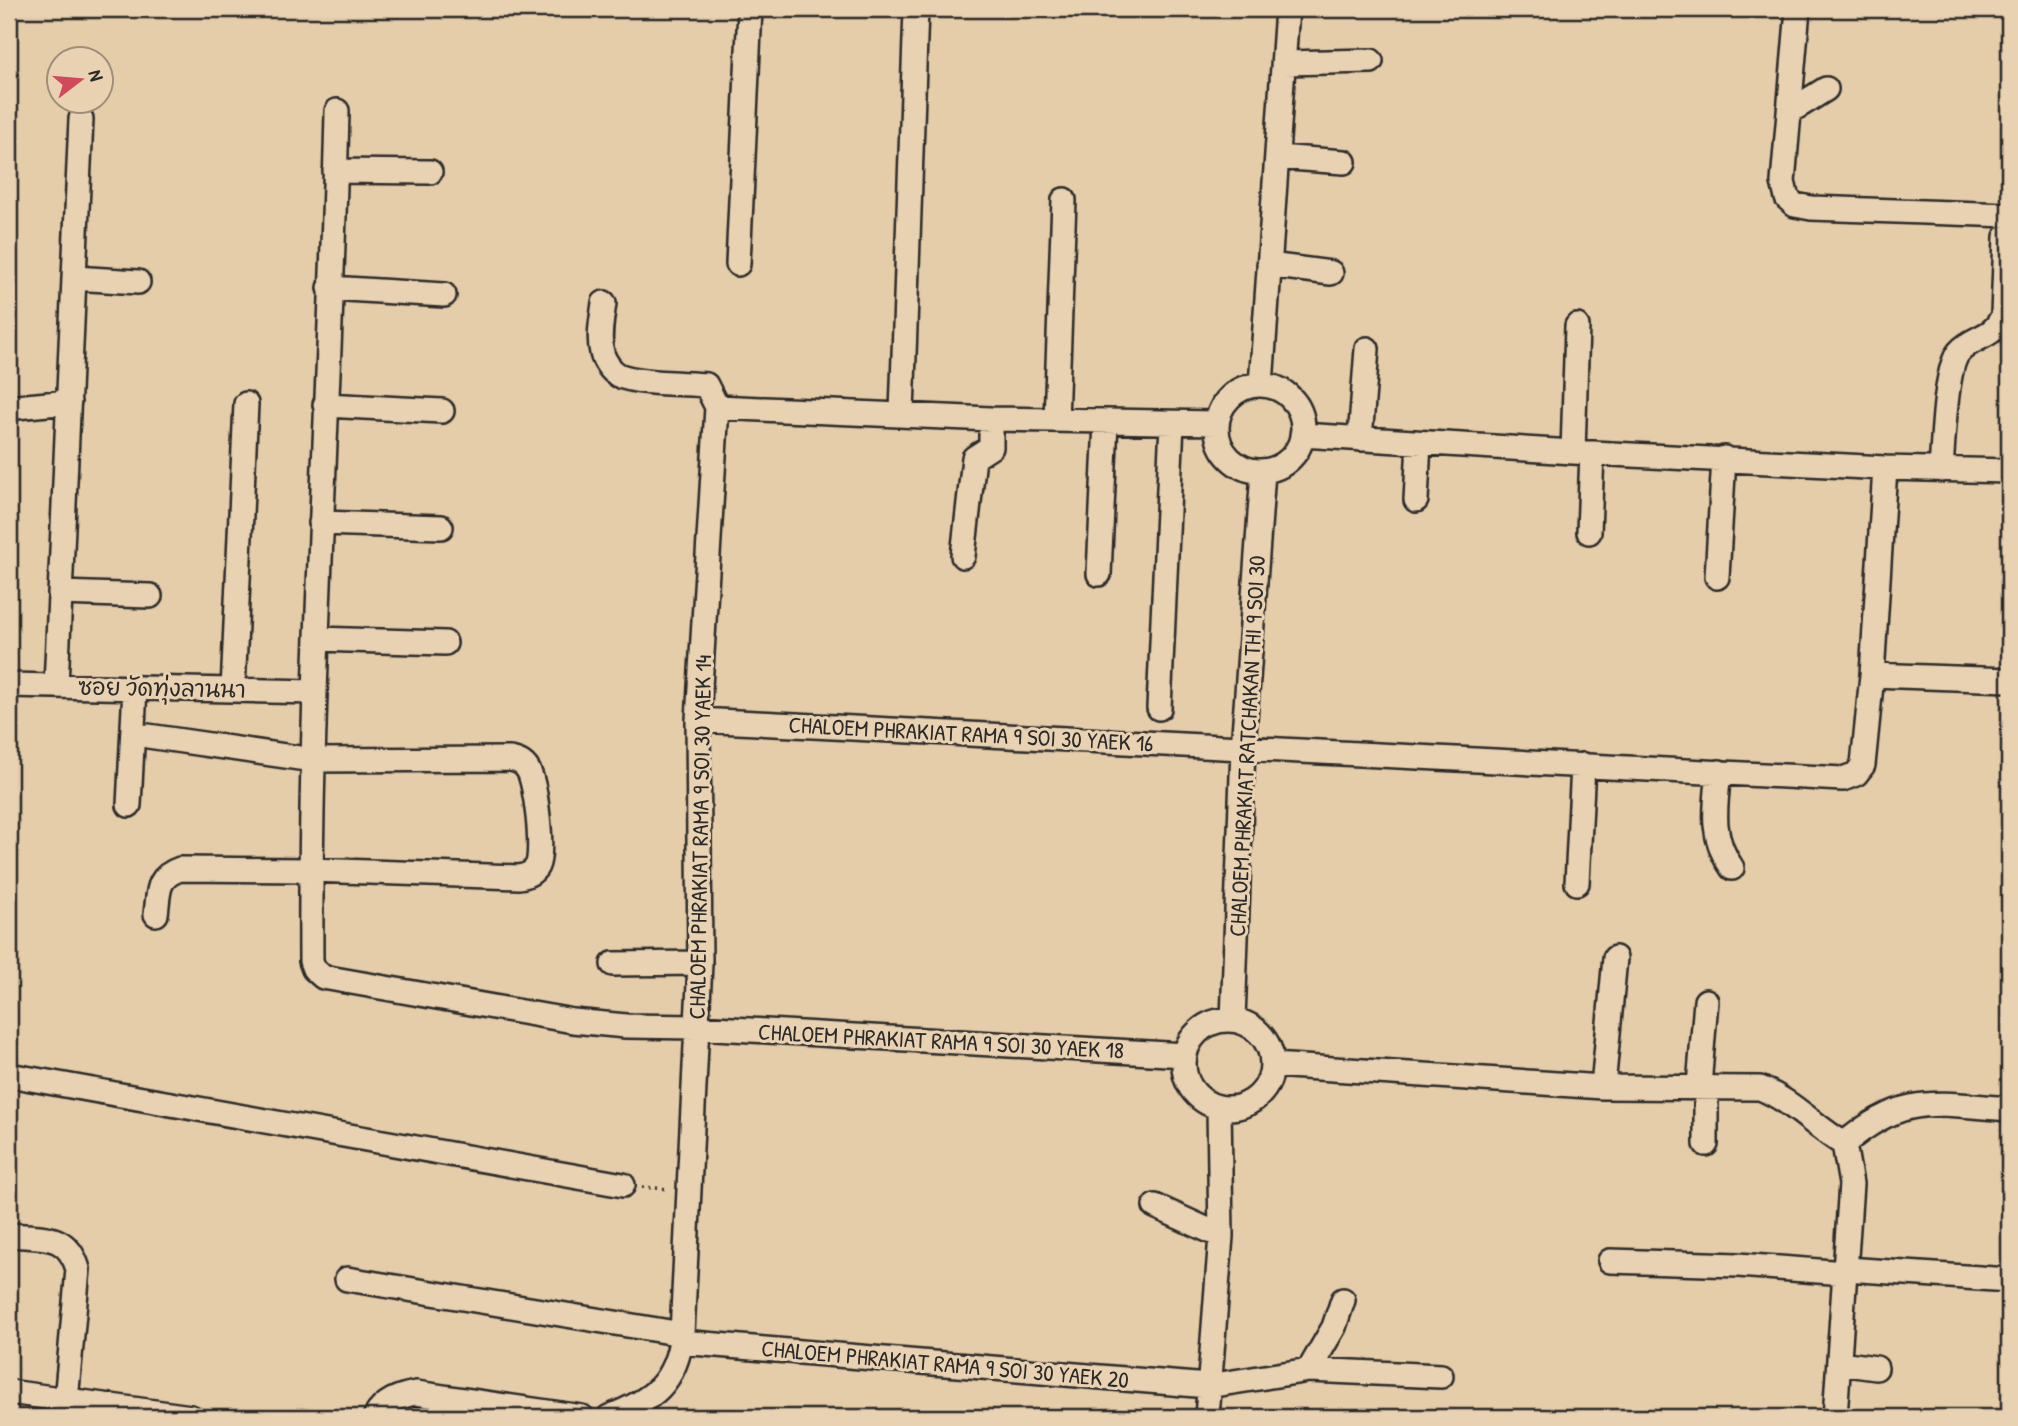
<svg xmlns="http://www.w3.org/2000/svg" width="2018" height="1426" font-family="'Patrick Hand','Playpen Sans Thai',sans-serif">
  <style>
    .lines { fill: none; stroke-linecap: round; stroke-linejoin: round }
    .minor-casing { stroke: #2b2b2b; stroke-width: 28 }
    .path { stroke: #2b2b2b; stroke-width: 3.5; stroke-dasharray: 2 5; stroke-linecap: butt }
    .minor { stroke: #e9d2b2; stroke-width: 23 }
    .labels { text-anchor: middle; stroke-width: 6; stroke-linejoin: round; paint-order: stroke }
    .street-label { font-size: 23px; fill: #2b2b2b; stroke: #e9d2b2 }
  </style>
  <rect width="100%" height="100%" fill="#e5cdaa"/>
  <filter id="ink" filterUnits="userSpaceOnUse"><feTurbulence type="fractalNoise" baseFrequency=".0143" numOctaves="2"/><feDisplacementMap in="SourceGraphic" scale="14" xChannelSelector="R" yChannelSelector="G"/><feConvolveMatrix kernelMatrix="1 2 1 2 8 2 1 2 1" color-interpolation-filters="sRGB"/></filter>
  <g filter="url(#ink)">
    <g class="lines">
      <defs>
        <path id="minor" d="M1798,9l-15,173 4,16 8,7 16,3 198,7
          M1284,63l87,-2
          M337,111c-6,283 -28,566 -26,850l3,8 9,8 250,44 53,5 71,1 488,28
          M1789,112l37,-23
          M1277,157l67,5
          M335,171l95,1
          M738,264l12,-255
          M1269,265l62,8
          M74,278l64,4
          M330,288l114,7
          M604,303c-2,16 -6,34 -2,50 2,8 9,18 16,22 19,9 67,8 88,10l11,22
          M1217 428a43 43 0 1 1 86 0a43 43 0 1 1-86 0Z
          M1261,385l26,-376
          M325,405l117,6
          M9,411l7,-4 53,-5
          M902,413l14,-404
          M1056,420l8,-220
          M1302,435l271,17 312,16 124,3
          M1360,439l7,-90
          M1573,452l4,-126
          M1941,470c2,-25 4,-102 18,-118 15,-17 36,-13 44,-38l3,-77
          M1416,500l3,-57
          M321,523l120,4
          M1589,532l3,-79
          M963,556l11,-98 17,-11v-28
          M1099,574l7,-152
          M1717,577l7,-119
          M60,593l90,3
          M317,639l128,4
          M1872,675l137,5
          M9,685l306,7
          M56,686l25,-567
          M233,690l13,-286
          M1159,708l13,-285
          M698,720l1145,59 13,-5 7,-9 9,-90 13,-207
          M148,736l165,24 197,-1c8,2 13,3 18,11 8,13 16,82 9,96 -4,7 -11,10 -18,11l-209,-7 -130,-1c-24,8 -21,23 -24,45
          M1719,772c-4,37 -9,65 13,96
          M129,805l6,-117
          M1577,883l6,-118
          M613,964l87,-1
          M1184 1064a44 44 0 1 1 88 0a44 44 0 1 1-88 0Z
          M1233,1020l10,-272 20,-276
          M1273,1065l330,22 157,1c31,12 55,39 84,56
          M9,1075l614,110
          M1699,1086l7,-85
          M1603,1087l12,-129
          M1706,1144v-58
          M1844,1144c60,-52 93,-40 165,-35
          M1155,1206l66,30
          M9,1235c33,3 58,-3 69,34l-12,132
          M1610,1261l128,4 107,8
          M1846,1269l163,11
          M347,1279l335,55
          M681,1342l527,44 101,-16 132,6
          M1840,1363l36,5
          M1309,1370l25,-43 9,-27
          M9,1392l182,25
          M375,1417c9,-16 24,-21 41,-24l166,24
          M609,1417c44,-17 67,-34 73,-83l18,-371 -2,-243 19,-313 274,12 226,4
          M1207,1417l14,-181 -2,-129
          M1835,1417l16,-233 -7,-40"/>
      </defs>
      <use href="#minor" class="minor-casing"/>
      <path class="path" d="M642,1187l27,2"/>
      <use href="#minor" class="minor"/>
    </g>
  </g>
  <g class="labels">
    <g class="street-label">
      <text transform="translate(162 688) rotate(1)" y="8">ซอย วัดทุ่งลานนา</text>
      <text transform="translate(971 734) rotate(3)" y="8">CHALOEM PHRAKIAT RAMA 9 SOI 30 YAEK 16</text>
      <text transform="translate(1247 746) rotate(-87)" y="8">CHALOEM PHRAKIAT RATCHAKAN THI 9 SOI 30</text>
      <text transform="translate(700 837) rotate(-89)" y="8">CHALOEM PHRAKIAT RAMA 9 SOI 30 YAEK 14</text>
      <text transform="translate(941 1041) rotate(3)" y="8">CHALOEM PHRAKIAT RAMA 9 SOI 30 YAEK 18</text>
      <text transform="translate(945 1364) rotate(5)" y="8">CHALOEM PHRAKIAT RAMA 9 SOI 30 YAEK 20</text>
    </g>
  </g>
  <rect width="2018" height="1426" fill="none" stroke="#e9d2b2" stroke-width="35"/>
  <rect x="18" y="18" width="1983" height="1391" fill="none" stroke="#2b2b2b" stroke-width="2.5" filter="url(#ink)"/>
  <g transform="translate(80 80) rotate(74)"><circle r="33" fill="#e9d2b2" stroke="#9d8f7c" stroke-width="2"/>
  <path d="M0-5L12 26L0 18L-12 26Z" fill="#d1495b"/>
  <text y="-10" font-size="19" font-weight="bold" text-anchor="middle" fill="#2b2b2b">N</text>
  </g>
</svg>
